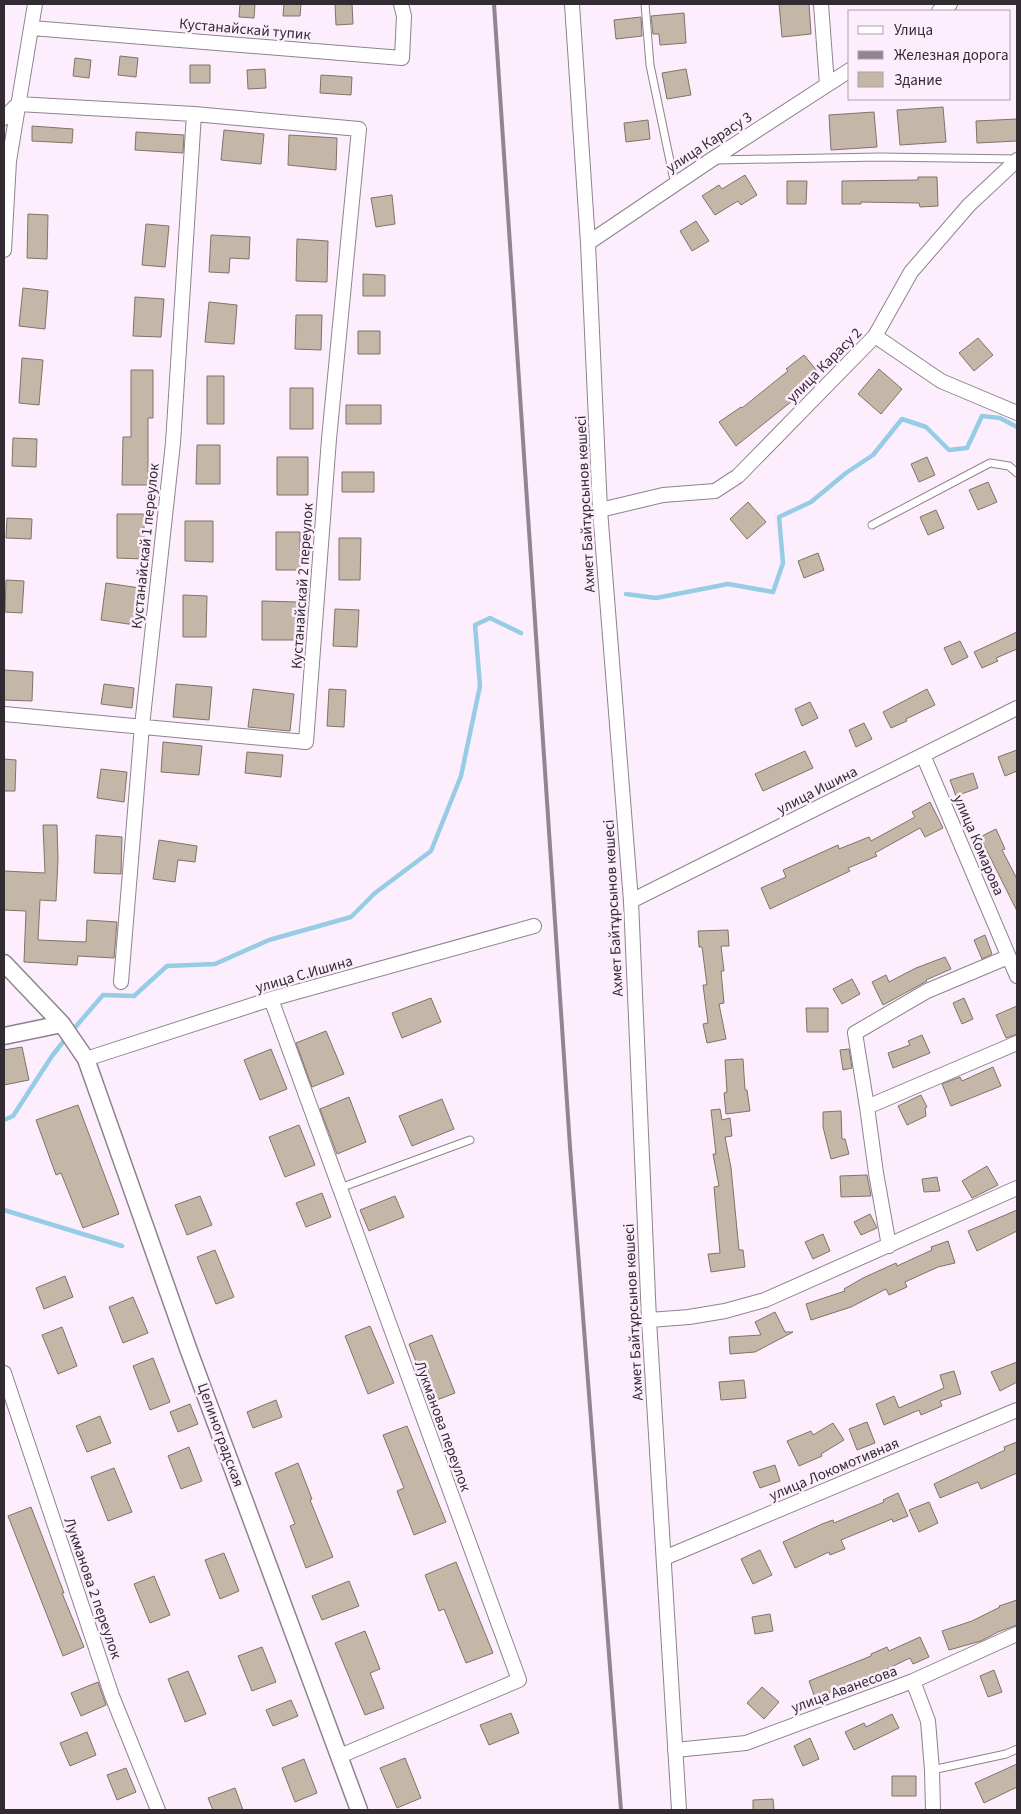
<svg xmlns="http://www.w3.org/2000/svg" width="1021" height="1814" font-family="'Source Sans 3',sans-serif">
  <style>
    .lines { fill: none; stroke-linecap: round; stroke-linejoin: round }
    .stream { stroke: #96cce5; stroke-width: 4.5 }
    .building { fill: #c4b7a8; stroke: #807366 }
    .service-casing { stroke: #8f8290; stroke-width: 9 }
    .minor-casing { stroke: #8f8290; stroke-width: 16 }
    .tertiary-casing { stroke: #8f8290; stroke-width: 19 }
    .service { stroke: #fff; stroke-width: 7 }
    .minor { stroke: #fff; stroke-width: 14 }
    .tertiary { stroke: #fff; stroke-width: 16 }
    .rail { stroke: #908690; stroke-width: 4 }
    .labels { text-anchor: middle; stroke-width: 5; stroke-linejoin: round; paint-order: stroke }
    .street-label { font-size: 15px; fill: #322c32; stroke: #fdeefd }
  </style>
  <rect width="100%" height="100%" fill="#fdeefd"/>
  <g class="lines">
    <path class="stream" d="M626,594l30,4 72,-14 45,8 10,-29 -4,-46 32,-15 35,-29 27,-18 29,-36 24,8 23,23 18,-2 15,-32 18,2 17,9
      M72,1031l31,-36 31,1 33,-30 48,-2 54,-24 82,-23 24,-24 56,-42 30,-75 19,-90 -5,-61 15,-7 31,15
      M4,1120l9,-4 39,-60 15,-19
      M4,1210l118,36"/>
  </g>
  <path class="building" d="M240,4h15l-1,14 -15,-1z
    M284,4h17l-1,12h-17z
    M335,4h17l1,20 -17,1z
    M779,4h30l2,30 -29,3z
    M684,13l2,30 -26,2 -1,-11h-6l-2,-18z
    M641,17l1,19 -26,3 -2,-19z
    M120,56l18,2 -2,19 -18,-2z
    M75,58l16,2 -2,18 -16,-2z
    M190,65h20v18h-20z
    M265,69l1,19 -18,1 -1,-19z
    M686,69l5,26 -24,4 -5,-26z
    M321,75l31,2 -1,18 -31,-2z
    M943,107l3,35 -46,3 -3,-35z
    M874,112l3,35 -46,3 -2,-35z
    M1017,119v22l-40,2 -1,-22z
    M648,120l2,19 -24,3 -2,-19z
    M32,126l41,3 -1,14 -40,-2z
    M224,130l40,4 -3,30 -40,-4z
    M136,132l48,3 -1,18 -48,-3z
    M289,135l48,3 -1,32 -48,-5z
    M745,175l12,20 -16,10 -3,-4 -23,14 -13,-19 17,-11 3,4z
    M918,177h19l1,29 -18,1 -1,-4 -58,-1v2h-19v-23l76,-1z
    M787,181h20l-1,23h-19z
    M392,195l3,29 -19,3 -5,-29z
    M28,214l20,1 -1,44 -20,-1z
    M696,221l13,20 -17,10 -12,-20z
    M146,224l23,2 -4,41 -23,-2z
    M211,235l39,2 -1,22 -19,-1 -1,15 -20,-1z
    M297,239l31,2 -1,41 -31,-1z
    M363,274l22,1v21h-22z
    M23,288l25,3 -3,38 -26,-3z
    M135,297l29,2 -3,38 -28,-1z
    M209,302l28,3 -3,39 -29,-2z
    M296,315h26l-1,35 -26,-1z
    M358,331h22v23h-22z
    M978,338l15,17 -19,16 -15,-18z
    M804,355l18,22 -86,69 -17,-24 22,-15 1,1 46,-37 -2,-2z
    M22,358l21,2 -4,45 -20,-2z
    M879,369l23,20 -21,25 -23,-20z
    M131,370h22v48h-5v67h-26l1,-48h8z
    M207,376h17v48h-17z
    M290,388h23v41h-23z
    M346,405h35v19h-35z
    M13,438l24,1 -1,28 -24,-1z
    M197,445h23v39h-24z
    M277,457h31v38h-31z
    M927,457l8,18 -16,7 -8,-18z
    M342,472h32v20h-32z
    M988,482l9,20 -19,8 -9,-20z
    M748,502l18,20 -19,17 -17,-20z
    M936,510l8,18 -16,7 -8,-18z
    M117,514h27v45l-27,-1z
    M7,518l25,1 -1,20 -25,-1z
    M185,521h28v41l-28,-1z
    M276,532h24v38h-24z
    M339,538h22l-1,42h-21z
    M818,553l6,17 -20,8 -6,-17z
    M6,580l18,1 -2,32 -17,-1z
    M106,583l34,5 -5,37 -34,-5z
    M183,595l24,1 -1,41h-23z
    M262,601l36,1v38h-36z
    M335,609l24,1 -2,37 -24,-1z
    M1017,632v17l-21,9 2,3 -16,7 -8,-16z
    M960,641l8,16 -16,8 -8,-17z
    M4,670l29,2 -1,29 -28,-1z
    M104,684l30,4 -2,20 -31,-4z
    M176,684l36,3 -3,33 -36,-3z
    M253,689l41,5 -4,37 -42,-4z
    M329,689l17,1 -2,37 -17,-1z
    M927,689l8,16 -29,14 1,2 -16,7 -8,-16z
    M810,702l8,16 -16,8 -7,-17z
    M864,723l8,16 -16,8 -7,-17z
    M163,742l39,4 -3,29 -38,-3z
    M1017,750v21l-12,5 -7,-19z
    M805,751l8,17 -50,23 -8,-17z
    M247,752l36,3 -2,22 -36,-4z
    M4,759l12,1 -1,31h-11z
    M101,769l26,3 -3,30 -27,-4z
    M973,773l5,15 -22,8 -6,-16z
    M930,802l13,26 -18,9 -5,-9 -45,25 2,3 -29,12 2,3 -80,38 -9,-21 25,-11 -3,-7 55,-25 1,4 30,-12 2,4 44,-24 -3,-5z
    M43,825h14l1,34 -2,42 -16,-1 -2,40 48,2 1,-22 30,2 -3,36 -36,-2 -1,9 -53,-3 2,-51 -22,-1v-39l41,2z
    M996,829l9,20 -3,1 15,29v32l-37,-74z
    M96,835l26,2 -1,37 -27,-1z
    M159,840l38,6 -2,16 -17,-2 -3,22 -22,-3z
    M728,930l1,16h-8l3,25h-3l3,32 -5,1 7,35 -19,4 -4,-19 5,-1 -5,-38h4l-5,-38h-3l-1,-16z
    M985,935l7,19 -10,5 -8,-19z
    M945,957l6,12 -25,11 1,1 -44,24 -11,-23 14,-7 3,7 27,-14z
    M852,979l8,15 -18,10 -9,-15z
    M431,998l10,24 -39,16 -10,-25z
    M964,998l9,21 -11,5 -9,-21z
    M1017,1006v28l-11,4 -10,-23z
    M806,1008h22v24h-21z
    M326,1031l18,43 -32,13 -16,-44z
    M922,1035l8,18 -37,15 -5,-15 22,-8 -2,-4z
    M22,1047l7,33 -25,5v-35z
    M271,1049l16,40 -27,11 -16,-40z
    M849,1049l3,19 -9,2 -3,-20z
    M743,1059l2,31h2l3,21 -24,3 -2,-21 3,-1 -2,-32z
    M993,1067l8,19 -50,20 -9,-22 18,-7 2,4z
    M921,1095l6,12 -2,1 1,8 -19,9 -9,-19z
    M349,1097l17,45 -29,12 -17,-45z
    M442,1099l12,30 -42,17 -13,-30z
    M78,1105l41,109 -36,14 -22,-55 -5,2 -20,-55z
    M720,1109l2,11 8,-2 2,18 -7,1 6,31 8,82h4l2,17 -34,5 -3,-18 12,-1 -6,-66 5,-1 -6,-32h3l-5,-44z
    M841,1111l1,28h3l4,15 -18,5 -8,-32v-15z
    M299,1125l16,40 -30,12 -16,-40z
    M987,1166l11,19 -26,13 -10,-17z
    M867,1175l4,21 -30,1 -1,-21z
    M937,1177l3,14 -16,1 -2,-13z
    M322,1193l9,24 -25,10 -10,-24z
    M200,1196l12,29 -25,10 -12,-30z
    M395,1196l9,21 -35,14 -9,-21z
    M1017,1210v21l-40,20 -9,-20z
    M870,1214l7,14 -16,7 -7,-13z
    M823,1234l7,17 -17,8 -8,-17z
    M948,1241l7,22 -17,4 -33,15 2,5 -18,8 -3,-6 -35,18 -40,13 -5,-16 39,-13 -1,-2 19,-11 33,-15 1,3 35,-16 -1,-3z
    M215,1250l19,47 -18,7 -19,-47z
    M65,1276l8,21 -29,12 -8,-21z
    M133,1297l15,36 -25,10 -14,-36z
    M775,1312l10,20h8l-38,20 -25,2 -1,-17 32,-2 -6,-13z
    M370,1326l24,57 -26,11 -23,-58z
    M62,1327l15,39 -19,8 -16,-39z
    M432,1335l23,58 -23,9 -23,-58z
    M153,1358l17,44 -20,8 -17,-44z
    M1017,1362v20l-17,9 -9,-19z
    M954,1371l7,23 -21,7 2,5 -21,9 -2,-5 -35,15 -8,-21 18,-8 5,12 45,-20 -4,-13z
    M744,1380l2,18 -25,2 -2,-18z
    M276,1400l6,17 -29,11 -6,-16z
    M190,1404l8,20 -20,8 -8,-20z
    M100,1416l11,27 -24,9 -11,-26z
    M867,1422l8,21 -18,7 -8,-21z
    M833,1423l11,17 -23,14 1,2 -23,10 -12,-25 24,-10 2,4z
    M407,1426l39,96 -32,13 -17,-44 7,-3 -21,-53z
    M1017,1442v31l-36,16 -3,-7 -38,16 -6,-14 71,-34 -1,-3z
    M189,1447l13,34 -21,8 -13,-33z
    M298,1463l14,36 -2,1 23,57 -27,11 -16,-42 5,-2 -20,-51z
    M775,1465l5,16 -20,7 -7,-16z
    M114,1468l18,44 -24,9 -17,-44z
    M898,1493l10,23 -15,6 -1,-3 -51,21 4,9 -15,6 -1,-3 -34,16 -12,-26 39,-18 11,-4 1,3 50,-21 -1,-2z
    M929,1502l9,21 -19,9 -10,-22z
    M31,1507l33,86h-2l22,54 -21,9 -55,-140z
    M760,1550l12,25 -19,9 -12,-25z
    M224,1553l15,38 -19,8 -15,-39z
    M456,1562l37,91 -27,10 -22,-54 -5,2 -14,-36z
    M154,1576l16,39 -20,8 -16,-39z
    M349,1581l10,25 -37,14 -10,-24z
    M1017,1600v25l-19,7 -17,9 -32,9 -7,-19 30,-10 28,-14 -1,-1z
    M770,1614l3,17 -18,3 -3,-17z
    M365,1631l15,38 -10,4 14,35 -19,7 -30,-72z
    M920,1637l9,20 -16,7 -3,-6 -44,21 -51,19 -6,-17 62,-25v-2l16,-7 2,4z
    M262,1647l14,35 -24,9 -14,-35z
    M994,1670l8,22 -14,5 -8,-21z
    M188,1671l18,43 -21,8 -17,-43z
    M98,1682l8,23 -25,11 -10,-23z
    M762,1687l17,15 -15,17 -17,-16z
    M291,1700l7,16 -25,10 -7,-16z
    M511,1713l8,20 -30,12 -9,-20z
    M892,1714l7,14 -45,22 -9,-18 19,-9 2,4z
    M87,1732l9,23 -26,11 -10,-23z
    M810,1738l9,21 -16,7 -9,-20z
    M405,1758l16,40 -24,10 -17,-40z
    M304,1759l13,34 -22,9 -13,-34z
    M1017,1764v23l-33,16 -9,-20z
    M126,1768l10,24 -19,8 -10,-25z
    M892,1776h24v20h-24z
    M235,1788l8,22h-30l-5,-12z
    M773,1799l1,11h-21v-10z"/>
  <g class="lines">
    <defs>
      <path id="service" d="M645,4l5,61 25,120
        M715,160l165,-3 137,2
        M872,525l118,-62 19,3 8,7
        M340,1188l130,-48
        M932,1770l74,-16 11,-5"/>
      <path id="minor" d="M572,4l16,239 12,267 31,391 18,419 30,490
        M821,4l6,81
        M939,11l11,-7
        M32,28l370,30 2,-42 -3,-12
        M4,118l14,-14 176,10 165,15 -30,310 -23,303 -302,-28
        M588,243l123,-83 139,-90
        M4,250l5,-89 26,-157
        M875,336l66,45 76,32
        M600,510l63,-15 52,-4 23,-15 137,-140 36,-64 58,-67 48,-45
        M923,755l94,221
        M631,901l386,-193
        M121,982l21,-256 31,-283 21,-329
        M271,999l248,681 -179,76
        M86,1059l185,-60 263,-73
        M867,1107l-12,-74 72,-42 81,-34
        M889,1246l-13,-73 -9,-66 150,-64
        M649,1320l40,-3 36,-6 40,-11 252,-112
        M4,1373l108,323 46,114
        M664,1558l353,-148
        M913,1681l15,40 4,49 1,40
        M675,1750l71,-7 167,-62 104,-47"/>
      <path id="tertiary" d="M4,963l58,61 24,35 103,292 170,459
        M4,1036l58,-12"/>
    </defs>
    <use href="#service" class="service-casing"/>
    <use href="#minor" class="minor-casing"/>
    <use href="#tertiary" class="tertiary-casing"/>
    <use href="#service" class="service"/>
    <use href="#minor" class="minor"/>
    <use href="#tertiary" class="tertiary"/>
    <path class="rail" d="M494,4l76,1143 51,663"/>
  </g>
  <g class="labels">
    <g class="street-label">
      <text transform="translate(245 29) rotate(5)" y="5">Кустанайскай тупик</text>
      <text transform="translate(709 142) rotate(-33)" y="5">улица Карасу 3</text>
      <text transform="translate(824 365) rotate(-45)" y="5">улица Карасу 2</text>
      <text transform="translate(585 504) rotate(-93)" y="5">Ахмет Байтұрсынов көшесі</text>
      <text transform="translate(145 546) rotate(-84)" y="5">Кустанайскай 1 переулок</text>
      <text transform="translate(302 586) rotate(-86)" y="5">Кустанайскай 2 переулок</text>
      <text transform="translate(817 790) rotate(-27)" y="5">улица Ишина</text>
      <text transform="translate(979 845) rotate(67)" y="5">улица Комарова</text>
      <text transform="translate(613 908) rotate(-93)" y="5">Ахмет Байтұрсынов көшесі</text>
      <text transform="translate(304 974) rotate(-16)" y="5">улица С.Ишина</text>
      <text transform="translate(633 1312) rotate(-93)" y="5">Ахмет Байтұрсынов көшесі</text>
      <text transform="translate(443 1426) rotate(70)" y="5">Лукманова переулок</text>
      <text transform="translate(221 1435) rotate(70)" y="5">Целиноградская</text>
      <text transform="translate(834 1469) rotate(-23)" y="5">улица Локомотивная</text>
      <text transform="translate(93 1588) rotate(71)" y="5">Лукманова 2 переулок</text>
      <text transform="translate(844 1689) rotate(-20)" y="5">улица Аванесова</text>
    </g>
  </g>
  <rect width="1021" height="1814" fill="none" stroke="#322c32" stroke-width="10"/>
  <rect x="848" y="10" width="162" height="90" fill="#fdeefd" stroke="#aca0ac"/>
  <rect x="858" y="26" width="25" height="8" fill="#ffffff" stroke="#aca0ac"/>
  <text x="894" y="35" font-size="15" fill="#322c32">Улица</text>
  <rect x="858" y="51" width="25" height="8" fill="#908690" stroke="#aca0ac"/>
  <text x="894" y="60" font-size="15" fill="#322c32">Железная дорога</text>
  <rect x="858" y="72" width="25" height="15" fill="#c4b7a8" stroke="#aca0ac"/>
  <text x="894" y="85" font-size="15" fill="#322c32">Здание</text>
</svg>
